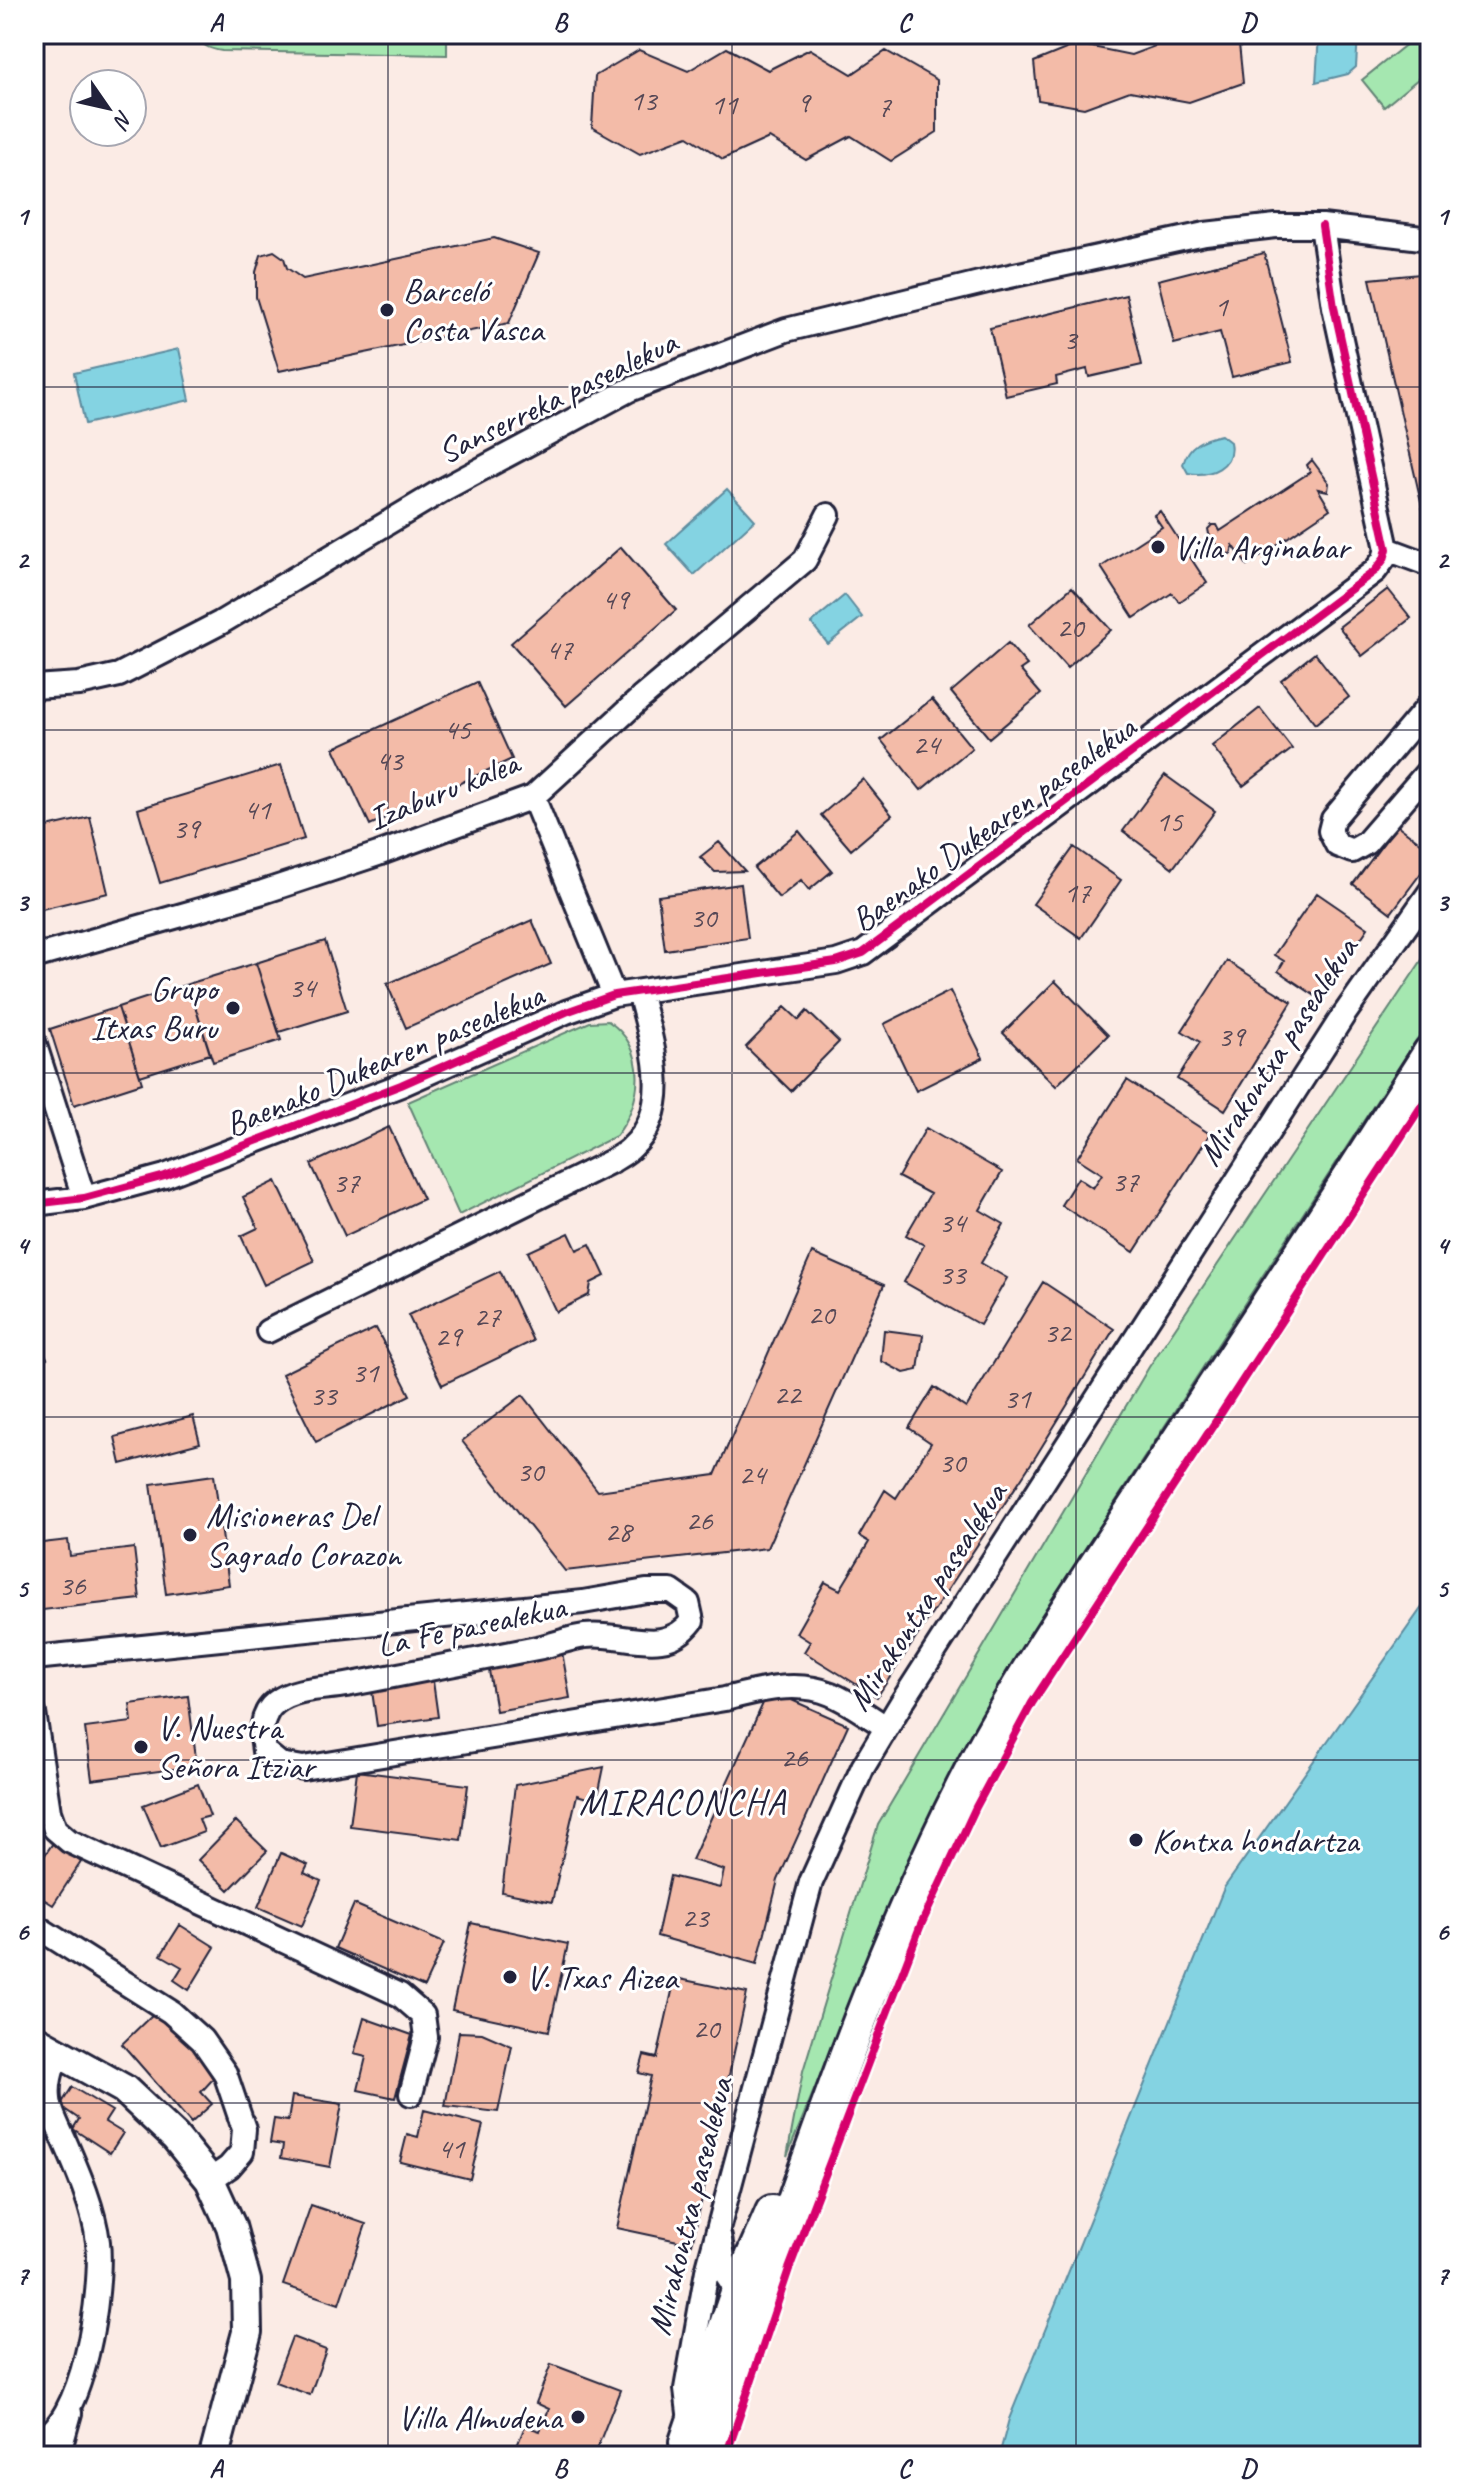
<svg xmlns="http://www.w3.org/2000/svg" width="1464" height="2490" font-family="Caveat,sans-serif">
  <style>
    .green { fill: #a5e7b0; stroke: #648476; stroke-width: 2 }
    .water { fill: #84d3e2; stroke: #5d8c9f; stroke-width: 2 }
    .building { fill: #f3bba8; stroke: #22223b; stroke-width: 2 }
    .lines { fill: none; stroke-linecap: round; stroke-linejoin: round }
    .minor-casing { stroke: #22223b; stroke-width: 28 }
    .tertiary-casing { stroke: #22223b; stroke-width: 34 }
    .secondary-casing { stroke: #22223b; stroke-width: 38 }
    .minor { stroke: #fff; stroke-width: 22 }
    .tertiary { stroke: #fff; stroke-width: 28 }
    .secondary { stroke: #fff; stroke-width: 32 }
    .cycleway-casing { stroke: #fff; stroke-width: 13 }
    .cycleway { stroke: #d6006c; stroke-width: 8 }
    .grid { fill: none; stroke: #22223b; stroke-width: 2; stroke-opacity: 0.55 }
    .poi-dot { fill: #22223b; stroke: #fff; stroke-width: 3 }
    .labels { text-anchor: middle; stroke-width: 6; stroke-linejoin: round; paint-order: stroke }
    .number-label { font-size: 30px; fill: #564856 }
    .poi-label { font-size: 34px; fill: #22223b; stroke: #fff; text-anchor: start }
    .street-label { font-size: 34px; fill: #22223b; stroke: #fff }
    .neighbourhood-label { font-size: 36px; letter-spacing: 2px; fill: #22223b; stroke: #fff }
    .neatline { fill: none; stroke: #22223b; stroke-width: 3 }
    .grid-label { font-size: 26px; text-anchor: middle; font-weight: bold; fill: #22223b }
  </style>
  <rect width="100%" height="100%" fill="#fbebe5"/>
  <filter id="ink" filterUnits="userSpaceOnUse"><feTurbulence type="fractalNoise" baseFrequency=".0125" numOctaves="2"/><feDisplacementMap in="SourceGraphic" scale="16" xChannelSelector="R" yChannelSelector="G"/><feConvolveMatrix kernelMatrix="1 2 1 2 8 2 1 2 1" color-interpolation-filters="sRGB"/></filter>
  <g filter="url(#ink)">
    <path class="green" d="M195,34h247l5,7v14l-225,-4c-13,-2 -20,-5 -27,-17z
      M1418,35l12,15v19l-46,38 -22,-27z
      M1430,948v71l-320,491 -135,223 -88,180 -100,243 16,-85 75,-246 271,-458z
      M608,1021c41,28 35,81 8,115l-157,79 -51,-113 182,-80z"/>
    <path class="water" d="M1319,34h39l-2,33 -8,7 -32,8z
      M179,349l11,51 -105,24 -11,-51z
      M1221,435l9,7c5,25 -20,35 -42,31l-5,-9c6,-20 19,-25 38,-29z
      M727,489l28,31 -61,55 -28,-31z
      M845,595l17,22 -34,27 -17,-21z
      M1430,1596v860h-431l10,-37 215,-531z"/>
    <path class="building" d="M1187,34l52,10 4,39 -54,19 -59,-11 -46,17 -46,-8 -4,-38 44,-18 53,11z
      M727,48l41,22 42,-21 42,25 34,-23 51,29v52l-46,29 -40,-25 -45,24 -37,-22 -46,21 -35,-23 -48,18 -48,-27 3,-51 44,-26 49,21z
      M494,238l45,15 -30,70 -230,48 -23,-74v-25l5,-17 13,-4 10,7 3,10 16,11z
      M1264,253l28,109 -60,15 -12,-45 -46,12 -16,-64z
      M1430,273v268l-60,-262z
      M1126,295l16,70 -53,12 -2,-8 -31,8 1,7 -51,12 -16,-68z
      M1312,460l17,23 -1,8 -10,-2 12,20 -83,56 -14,-20 -2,9 -9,-1 -13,-19 -1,-5 4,-4h5l3,6 90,-59 -3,-7z
      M1160,511l47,72 -28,19 -7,-9 -38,25 -33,-51 61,-40 -8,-12z
      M621,547l55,63 -110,96 -55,-63z
      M1072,587l39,43 -44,38 -38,-43z
      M1388,589l23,29 -49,38 -23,-29z
      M1008,643l19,22 -7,5 21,24 -52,44 -38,-46z
      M1315,653l34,44 -34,27 -34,-44z
      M477,682l35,77 -142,66 -36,-77z
      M932,699l40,49 -51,42 -40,-50z
      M1260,708l32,41 -49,37 -31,-40z
      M281,765l23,74 -144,44 -22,-74z
      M1165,775l50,36 -42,57 -50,-37z
      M863,779l29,36 -41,35 -30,-35z
      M90,817l18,76 -74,18v-81z
      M1397,825l33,25v11l-39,52 -38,-29z
      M799,831l33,40 -23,19 -8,-10 -22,18 -25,-30z
      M719,842l26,29 -30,1 -15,-15z
      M1074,847l47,33 -40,58 -48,-34z
      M741,884l7,54 -83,12 -7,-54z
      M1317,893l51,35 -48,71 -42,-28 6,-10 -10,-6z
      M532,920l19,44 -145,64 -19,-44z
      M325,941l22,70 -68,21 -23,-69z
      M1227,961l65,41 -67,108 -48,-31 23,-37 -18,-11z
      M256,963l25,77 -68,22 -25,-78z
      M1055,981l53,54 -52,51 -53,-53z
      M188,984l22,70 -70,22 -22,-69z
      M950,991l33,67 -67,33 -32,-67z
      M118,1007l24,76 -68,22 -24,-76z
      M785,1007l14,13 8,-9 32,31 -48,49 -45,-44z
      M1127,1080l83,54 -76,118 -73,-47 17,-27 15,10 9,-14 -25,-16z
      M389,1127l34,72 -78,37 -34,-72z
      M926,1128l76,44 -22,38 24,14 -23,39 26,15 -27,47 -76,-43 20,-37 -18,-10 24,-41 -32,-17z
      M276,1181l38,80 -50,24 -23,-49 17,-8 -15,-31z
      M569,1233l8,17 13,-6 15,32 -14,7 -2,12 -33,17 -28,-60z
      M812,1253l72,32 -117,263 -202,23 -103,-130 61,-46 75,96 117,-16z
      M500,1271l33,70 -91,44 -34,-70z
      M1043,1282l71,47 -78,127 -159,241 -73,-45 6,-10 -14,-9 29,-51 15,8 29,-48 -10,-6 26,-46 11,8 35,-55 -22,-15 25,-41 32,21z
      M376,1328l34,67 -94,47 -34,-68z
      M884,1330l39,5 -5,35 -14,3 -23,-12z
      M34,1332l13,26 -13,7z
      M193,1416l7,27 -79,21 -6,-27z
      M214,1475l15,110 -63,9 -15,-110z
      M68,1540l2,16 64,-8 6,51 -106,12v-67z
      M561,1646l9,52 -74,13 -9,-52z
      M432,1674l6,43 -61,9 -6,-42z
      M769,1690l79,35 -70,155 -21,84 -100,-28 13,-60 50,12 4,-18 -32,-10z
      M188,1696l9,70 -105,14 -7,-52 47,-6 -2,-18z
      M604,1767l-7,34 -20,-6 -25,107 -50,-10 13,-107z
      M357,1771l111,14 -7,55 -111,-14z
      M198,1784l12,32 -11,3 5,13 -43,16 -18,-43z
      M236,1821l31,30 -38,39 -31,-30z
      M53,1843l28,19 -28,43 -19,-12v-22z
      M281,1853l27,12 -4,8 17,8 -19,45 -44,-19z
      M354,1904l90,39 -20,44 -89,-39z
      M471,1923l97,21 -19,87 -97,-21z
      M180,1925l35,22 -26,43 -15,-10 8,-13 -21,-12z
      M675,1978l72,15 -55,251 -75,-16 34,-152 -12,-3 5,-18 13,3z
      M157,2010l45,44 11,25 -12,13 11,12 -21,19 -69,-79z
      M364,2018l48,17 -17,63 -37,-8 8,-33 -12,-3z
      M459,2032l23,1 30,13 -14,66 -53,-6z
      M72,2087l40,24 -7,11 18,11 -13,20 -37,-24 6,-10 -19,-13z
      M292,2096l50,8 -12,63 -49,-9 2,-13 -13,-2 4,-24 14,2z
      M424,2110l59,15 -13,54 -70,-17 7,-28 11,3z
      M311,2205l55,19 -27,80 -56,-19z
      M292,2337l34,13 -16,45 -35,-13z
      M551,2364l69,26 -26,66h-81l12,-30 15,5 9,-22 -13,-6z"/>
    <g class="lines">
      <defs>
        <path id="minor" d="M1387,549l43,16
          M34,687l45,-3 40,-9 101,-52 226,-135 183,-98 157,-60 210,-51 209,-45 71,-8h46l108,13
          M1430,704l-97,115 -3,12 7,14 15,6 14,-8 64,-74
          M533,797l81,198
          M34,957l229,-65 115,-38 155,-57 108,-99 164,-138 23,-45
          M34,1042l50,156
          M34,1204l50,-6 81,-22 236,-91 165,-73 48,-17 222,-33 27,-9 512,-382 9,-12 3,-10 -53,-242 -12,-81
          M268,1331l344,-170c6,-4 15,-8 20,-14 43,-39 19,-108 7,-155
          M34,1658l549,-56 63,-11h25l17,12 4,18c-28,37 -69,10 -107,15 -16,2 -32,9 -48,12 -63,12 -127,25 -191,37 -22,4 -50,2 -70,17 -16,12 -15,32 -12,49l16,13 23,4 422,-69c34,-9 72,-19 106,-5 19,8 37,22 55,33
          M34,1713l15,99 6,17 14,12 331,154 23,20 3,22 -15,57
          M34,1925l137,87 31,28 23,33 19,56 -2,23 -13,15 -19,13
          M720,2238l6,36 18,27
          M690,2421l-4,-32 21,-118 104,-389 52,-115 39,-65 441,-686 87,-124
          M34,2441c51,-10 69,-156 64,-199 -4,-33 -19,-68 -32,-98 -6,-14 -16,-31 -17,-45 -2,-18 4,-32 9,-48
          M58,2456l12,-43"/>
        <path id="tertiary" d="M34,2039l90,50 51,48 35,43 21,46 15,55 1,51 -33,124"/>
        <path id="secondary" d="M686,2442l52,-152 34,-78
          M703,2456c84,-224 151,-456 260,-670 59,-116 135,-223 206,-332 88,-133 175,-267 261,-402"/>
      </defs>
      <use href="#minor" class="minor-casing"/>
      <use href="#tertiary" class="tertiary-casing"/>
      <use href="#secondary" class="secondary-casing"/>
      <use href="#minor" class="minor"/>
      <use href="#tertiary" class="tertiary"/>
      <use href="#secondary" class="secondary"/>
      <defs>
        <path id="cycleway" d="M34,1204l50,-6 81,-22 236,-91 165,-73 48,-17 222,-33 27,-9 512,-382 9,-12 3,-10 -53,-242 -12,-81
          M726,2456l63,-187 131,-342 56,-120 56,-104 398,-610"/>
      </defs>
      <use href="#cycleway" class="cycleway-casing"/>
      <use href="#cycleway" class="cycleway"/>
    </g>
  </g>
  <path class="grid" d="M388,34v2422M732,34v2422M1076,34v2422M34,387h1396M34,730h1396M34,1073h1396M34,1417h1396M34,1760h1396M34,2103h1396"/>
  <g class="poi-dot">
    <circle cx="387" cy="310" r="8"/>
    <circle cx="1158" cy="547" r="8"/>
    <circle cx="233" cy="1008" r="8"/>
    <circle cx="190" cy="1535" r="8"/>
    <circle cx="141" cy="1747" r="8"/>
    <circle cx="1136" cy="1840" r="8"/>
    <circle cx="510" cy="1977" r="8"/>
    <circle cx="578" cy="2417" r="8"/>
  </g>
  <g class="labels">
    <g class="number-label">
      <text x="643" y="110">13</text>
      <text x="803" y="112">9</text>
      <text x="724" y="114">11</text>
      <text x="884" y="116">7</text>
      <text x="1221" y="316">1</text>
      <text x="1070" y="349">3</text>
      <text x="615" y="609">49</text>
      <text x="1070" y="637">20</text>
      <text x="559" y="659">47</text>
      <text x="457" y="739">45</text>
      <text x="926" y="754">24</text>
      <text x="389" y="770">43</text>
      <text x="257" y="819">41</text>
      <text x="1169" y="831">15</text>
      <text x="186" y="838">39</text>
      <text x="1077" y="902">17</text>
      <text x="703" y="927">30</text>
      <text x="302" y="997">34</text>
      <text x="1231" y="1046">39</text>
      <text x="1125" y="1191">37</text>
      <text x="346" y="1192">37</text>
      <text x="952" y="1232">34</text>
      <text x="952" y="1284">33</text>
      <text x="821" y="1324">20</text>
      <text x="487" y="1326">27</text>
      <text x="1057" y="1342">32</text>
      <text x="448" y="1346">29</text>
      <text x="365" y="1382">31</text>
      <text x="787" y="1404">22</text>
      <text x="323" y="1405">33</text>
      <text x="1017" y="1408">31</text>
      <text x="952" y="1472">30</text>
      <text x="530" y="1481">30</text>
      <text x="752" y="1484">24</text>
      <text x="699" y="1530">26</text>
      <text x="618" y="1541">28</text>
      <text x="72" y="1595">36</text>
      <text x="794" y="1767">26</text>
      <text x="695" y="1927">23</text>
      <text x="706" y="2038">20</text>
      <text x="451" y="2158">41</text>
    </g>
    <g class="poi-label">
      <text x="403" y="302">Barceló<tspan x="403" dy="39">Costa Vasca</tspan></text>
      <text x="1174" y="559">Villa Arginabar</text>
      <text x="217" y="1000" text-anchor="end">Grupo<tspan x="217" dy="39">Itxas Buru</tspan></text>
      <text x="206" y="1527">Misioneras Del<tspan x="206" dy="39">Sagrado Corazon</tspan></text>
      <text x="157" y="1739">V. Nuestra<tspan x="157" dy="39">Señora Itziar</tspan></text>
      <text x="1152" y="1852">Kontxa hondartza</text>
      <text x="526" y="1989">V. Txas Aizea</text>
      <text x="562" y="2429" text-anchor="end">Villa Almudena</text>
    </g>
    <g class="street-label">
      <text transform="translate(557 396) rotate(-26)" y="12">Sanserreka pasealekua</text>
      <text transform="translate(443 790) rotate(-22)" y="12">Izaburu kalea</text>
      <text transform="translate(993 823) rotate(-36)" y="12">Baenako Dukearen pasealekua</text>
      <text transform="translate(1277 1051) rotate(-57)" y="12">Mirakontxa pasealekua</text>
      <text transform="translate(384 1059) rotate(-23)" y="12">Baenako Dukearen pasealekua</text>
      <text transform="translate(926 1596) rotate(-57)" y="12">Mirakontxa pasealekua</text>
      <text transform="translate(471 1625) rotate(-12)" y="12">La Fe pasealekua</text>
      <text transform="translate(689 2206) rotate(-76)" y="12">Mirakontxa pasealekua</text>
    </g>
    <g class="neighbourhood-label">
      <text x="683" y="1814">MIRACONCHA</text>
    </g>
  </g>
  <rect width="1464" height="2490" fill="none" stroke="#fff" stroke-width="88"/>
  <g transform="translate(108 108) rotate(124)"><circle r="38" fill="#ffffff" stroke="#a7a7b1" stroke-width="2"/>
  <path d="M0-6L14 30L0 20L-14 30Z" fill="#22223b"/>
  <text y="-12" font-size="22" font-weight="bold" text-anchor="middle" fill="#22223b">N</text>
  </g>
  <rect x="44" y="44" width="1376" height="2402" class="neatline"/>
  <g class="grid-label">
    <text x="216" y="31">A</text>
    <text x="560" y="31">B</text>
    <text x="904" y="31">C</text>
    <text x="1248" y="31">D</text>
    <text x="22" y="225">1</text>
    <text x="1442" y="225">1</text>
    <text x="22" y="568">2</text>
    <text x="1442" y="568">2</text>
    <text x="22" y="911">3</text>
    <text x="1442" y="911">3</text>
    <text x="22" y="1254">4</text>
    <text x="1442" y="1254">4</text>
    <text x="22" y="1597">5</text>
    <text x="1442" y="1597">5</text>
    <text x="22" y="1940">6</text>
    <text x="1442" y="1940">6</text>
    <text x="22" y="2284">7</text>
    <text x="1442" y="2284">7</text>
    <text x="216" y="2477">A</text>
    <text x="560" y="2477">B</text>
    <text x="904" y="2477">C</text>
    <text x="1248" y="2477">D</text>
  </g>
</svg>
